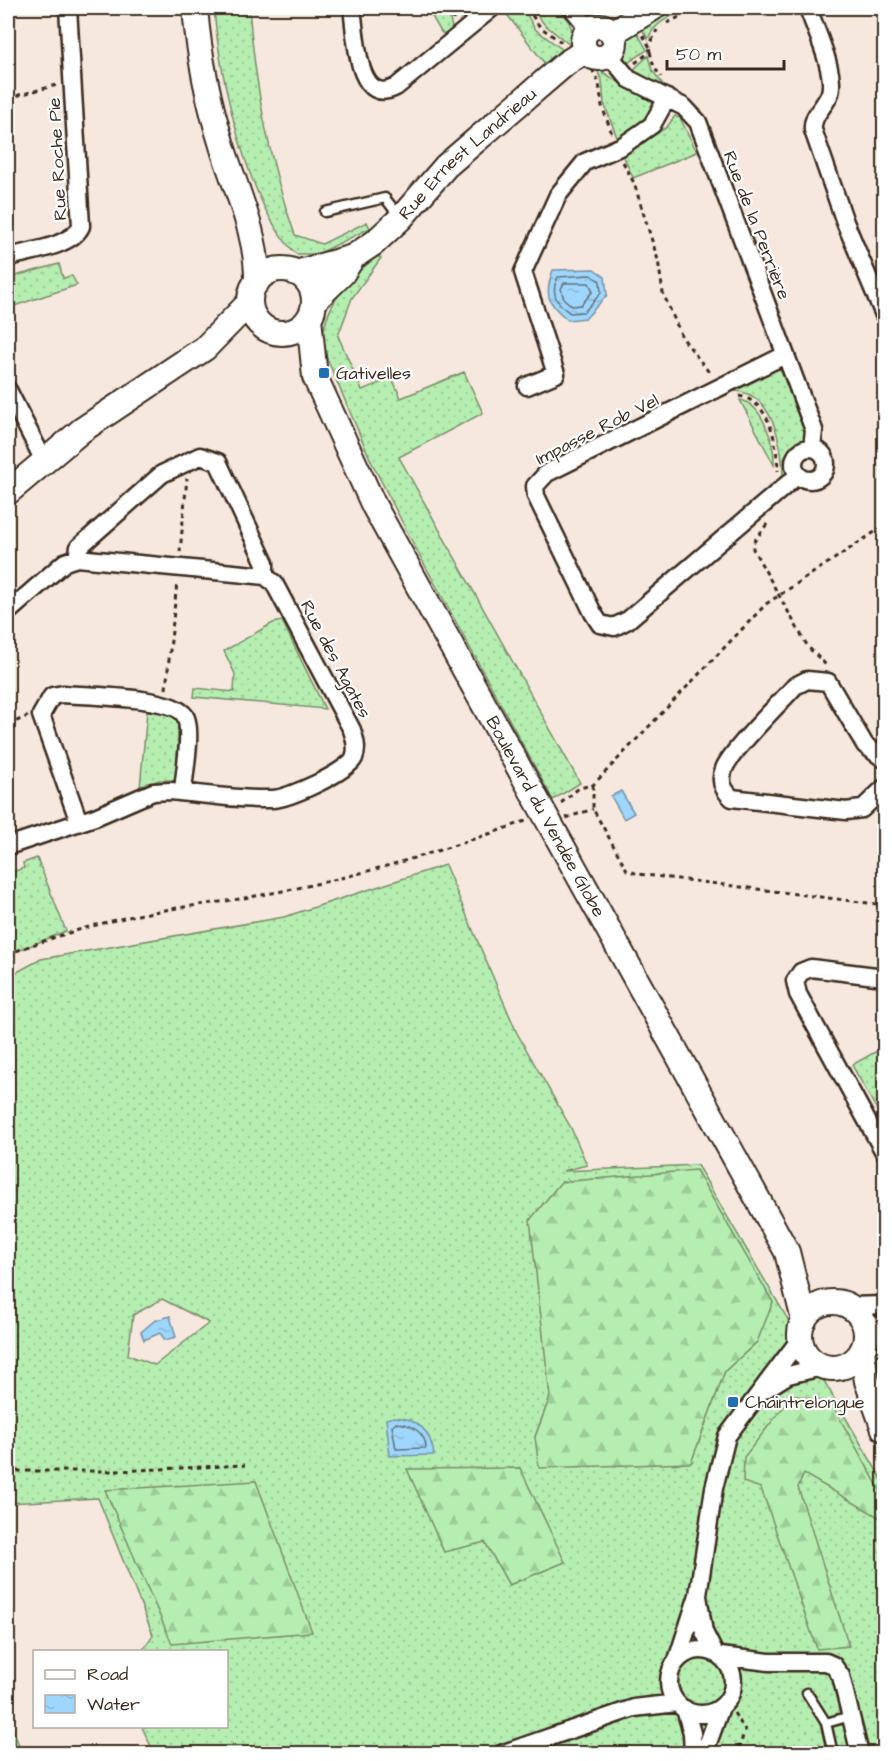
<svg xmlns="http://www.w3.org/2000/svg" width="892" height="1761" font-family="'Architects Daughter',sans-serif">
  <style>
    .grass { fill: url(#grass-dots); stroke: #788c68; stroke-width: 1.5; fill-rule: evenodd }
    .forest { fill: url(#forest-firs); stroke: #788c68; stroke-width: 1.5 }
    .water { fill: url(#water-ripples); stroke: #7691a4; stroke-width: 1.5 }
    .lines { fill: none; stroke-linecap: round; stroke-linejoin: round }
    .shore { stroke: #636f77; stroke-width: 1.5 }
    .lane-casing { stroke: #3b2a1e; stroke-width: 13 }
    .street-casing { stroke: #3b2a1e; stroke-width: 21 }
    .secondary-casing { stroke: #3b2a1e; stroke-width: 28 }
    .path { stroke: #3b2a1e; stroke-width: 3; stroke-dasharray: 4.5 4.5; stroke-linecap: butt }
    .lane { stroke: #fff; stroke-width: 8 }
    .street { stroke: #fff; stroke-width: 16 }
    .secondary { stroke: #fff; stroke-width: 24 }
    .poi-dot { fill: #1f6fb2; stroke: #fff; stroke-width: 2 }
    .labels { text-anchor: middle; stroke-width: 4.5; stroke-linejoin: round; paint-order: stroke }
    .street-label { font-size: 18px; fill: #3b2a1e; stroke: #fff }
    .poi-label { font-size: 18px; fill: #3b2a1e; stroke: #fff; text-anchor: start }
  </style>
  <defs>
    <pattern id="grass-dots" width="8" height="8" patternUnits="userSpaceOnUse" patternTransform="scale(1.5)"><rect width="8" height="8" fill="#b6eeb2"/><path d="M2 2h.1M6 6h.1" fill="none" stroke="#9dcc99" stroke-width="1.8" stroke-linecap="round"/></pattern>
    <pattern id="forest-firs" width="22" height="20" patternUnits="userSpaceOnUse" patternTransform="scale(1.5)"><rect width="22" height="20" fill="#b6eeb2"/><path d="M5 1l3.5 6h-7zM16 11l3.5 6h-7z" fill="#9dcc99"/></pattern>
    <pattern id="water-ripples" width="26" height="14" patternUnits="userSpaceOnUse" patternTransform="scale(1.5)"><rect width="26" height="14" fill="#9ed6fd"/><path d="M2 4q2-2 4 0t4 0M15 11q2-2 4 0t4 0" fill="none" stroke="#89b8d8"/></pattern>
  </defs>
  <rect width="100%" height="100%" fill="#f6e8de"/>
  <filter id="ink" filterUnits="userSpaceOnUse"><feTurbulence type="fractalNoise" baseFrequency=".0167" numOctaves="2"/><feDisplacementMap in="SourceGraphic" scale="12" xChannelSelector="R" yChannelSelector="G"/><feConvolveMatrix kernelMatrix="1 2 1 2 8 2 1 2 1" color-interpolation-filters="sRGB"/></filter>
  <g filter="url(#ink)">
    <path class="grass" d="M214,8h35c6,77 20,154 46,227l27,9 45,-22 3,6 -52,26h-22c-49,-49 -77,-178 -82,-246z
      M427,8h26l-3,12 3,11 -6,6 -6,-5z
      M502,8h21l12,21 28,21 -18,14z
      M532,8l28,1c10,16 14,14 10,36l-26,-21z
      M666,8h26c-17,7 -37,12 -44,31l-9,-15z
      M634,27l13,23 -21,14 -5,-12 2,-14z
      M648,56l4,14 12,16 -33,-14z
      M596,68l24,15 4,-2 27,16 4,7 -7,14 -30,22 -14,-37 -2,-22z
      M675,116l5,2 17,34 -64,26 -10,-23 44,-28z
      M377,256l4,2 -29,40 -14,38 24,54 30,-12 9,20 63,-26 19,41 -84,44 181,326 -27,17 -138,-253 -43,-84 -50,-116c1,-41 24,-66 55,-91z
      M59,264l4,14 9,-2 5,9 -69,23v-30z
      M780,366l22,60 5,1v10l-17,17 -3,19 -4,3c-1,-34 -11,-89 -56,-85z
      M740,400c23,4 35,45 34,65z
      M282,621l43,88 -131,-12 1,-9 39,4 1,-18 -11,-23 49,-28z
      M147,711l29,3 5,6 -1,60h-21l-19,8z
      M37,858l29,73 -58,24v-88l4,5 12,-4 -1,-5z
      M445,865l72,168 54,95 16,37 -24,6 134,-6 187,318v270h-730l-12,-26 84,-1v-74l-84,-1 11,-16 -55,-137 -90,5v-526l33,-18 243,-42zM162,1299l47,24 -54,42 -27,-10 5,-40zM757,1342l-32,29 -34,91 -156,-25 15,-40zM485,1542l79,20 -55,23z
      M884,1047v59l-7,4 -25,-45z
      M8,1716l14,37h-14z"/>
    <path class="forest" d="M696,1170l77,132 -16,40 -32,29 -34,92 -152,5 -4,-31 15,-40 -20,-177 31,-38z
      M793,1395l38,8 53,94v19l-2,3 -78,-45 -6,13 51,159 -32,3 -56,-161 -18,-6 1,-25z
      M520,1468l45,94 -56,23 -24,-43 -41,10 -37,-83z
      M256,1481l56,151 -140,12 -67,-154z"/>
    <path class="water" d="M594,269l11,8 2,18 -21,23 -18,2c-21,-17 -24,-25 -15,-50z
      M621,791l13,22 -10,6 -13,-23z
      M170,1316l6,21 -11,3 -5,-7 -16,7 -3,-8 13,-11z
      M394,1417c24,1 37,15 40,38l-44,1 -4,-37z"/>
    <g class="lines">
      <path class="shore" d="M591,275l9,6 1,12 -17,19 -14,1c-14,-10 -20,-20 -12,-36z
        M564,283h25l4,8 -12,14 -9,1 -8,-7 -3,-10z
        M395,1423c14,0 31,9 31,25l-30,1 -4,-23z"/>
      <defs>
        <path id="lane" d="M325,212l60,-14 14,18
          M807,1693l19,30 7,31
          M826,1723l25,-7"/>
        <path id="street" d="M352,8c4,25 4,100 44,79l96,-79
          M572,8l17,21
          M808,8c7,21 28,64 22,85 -4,13 -19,22 -17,37l32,92 39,93
          M609,55l20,24 55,28 14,15 116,308 -2,18
          M8,257c19,-5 65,-11 73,-31l-13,-218
          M785,355l-238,118 -12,13 1,10 57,117 7,11 14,3 14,-7 170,-145
          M527,386l29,-12 -33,-102 35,-77 27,-33 37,-16 30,-21 15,-27
          M8,390l36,71
          M794 464a16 16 0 1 1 32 0a16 16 0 1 1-32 0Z
          M77,558l2,-11 83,-73 38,-18 18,6 47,101v13
          M8,612l57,-50 12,-4 188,18 9,7 78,147c3,9 6,19 2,28 -7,14 -66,41 -82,41 -34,1 -69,-5 -102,-8l-17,1 -58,25 -87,29
          M884,759l-19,-14 -37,-63 -21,-2 -12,6c-14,16 -66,67 -71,83 -5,12 -1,21 8,29l114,13 16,-2 22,-21
          M79,822l-38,-107 11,-19 11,-2c23,2 116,2 123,24 6,17 -2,55 -3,74
          M884,977l-73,-9 -10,4 -6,9 3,13 86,158
          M849,1306l35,-1
          M865,1343l19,-20
          M764,1390l24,-15 34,-8
          M698,1596l6,36 10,20
          M669 1682a32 32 0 1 1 64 0a32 32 0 1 1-64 0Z
          M720,1656l49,6h57l7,3 8,11 19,78
          M677,1660l21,-65 16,-107 13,-52 73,-97
          M685,1709l7,24 1,21
          M501,1754l133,-46 43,-5
          M704,1754l17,-47"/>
        <g id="secondary">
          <path d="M195,8c4,49 14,97 29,144 14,43 34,84 33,130"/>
          <circle cx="599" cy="42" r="16"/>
          <path d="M612,33l41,-25"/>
          <circle cx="282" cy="301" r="32"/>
          <path id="s1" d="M296,273l57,-16 21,-14 27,-25 45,-52 119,-102 20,-13"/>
          <path d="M314,301l28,-27 11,-17"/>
          <path id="s2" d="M309,318l6,59 59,129 413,746 17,68"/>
          <path d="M8,492l74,-62 123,-82 45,-46"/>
          <circle cx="833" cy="1335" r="33"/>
          <path d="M862,1352l5,29 17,48"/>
        </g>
      </defs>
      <use href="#lane" class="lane-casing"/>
      <use href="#street" class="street-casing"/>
      <use href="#secondary" class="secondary-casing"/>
      <path class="path" d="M527,8l13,19 24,17
        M453,20l3,-12
        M667,23l31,-15
        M643,35l6,11 8,-16
        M650,52l4,15 7,10
        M635,63l15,-11 -1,-6
        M592,69l7,14 3,23 10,28
        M8,98l49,-13
        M623,162l11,21 24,77 5,33 19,44 29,38
        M739,396c32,6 38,48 39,75
        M8,515l5,-5
        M767,524l-14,19v6l55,98 20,20
        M180,552l7,-74
        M166,689l11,-107
        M8,725l20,-9
        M593,785v24l34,61 11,4 246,31
        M561,803l18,-15 14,-3 173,-181 118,-78
        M566,818l27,-9
        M8,954c42,-16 86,-30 130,-39 37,-8 75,-11 112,-18 95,-16 186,-44 276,-76
        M8,1471h109l128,-6
        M734,1713l11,17 -8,24"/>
      <use href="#lane" class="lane"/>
      <use href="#street" class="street"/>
      <use href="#secondary" class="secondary"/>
    </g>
  </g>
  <g class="poi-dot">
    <rect x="318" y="367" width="12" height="12" rx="3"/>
    <rect x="727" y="1396" width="12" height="12" rx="3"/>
  </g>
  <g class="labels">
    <g class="street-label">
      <text dy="6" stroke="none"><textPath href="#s1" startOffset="214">Rue Ernest Landrieau</textPath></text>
      <text transform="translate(57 159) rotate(-93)" y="6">Rue Roche Pie</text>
      <text transform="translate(757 225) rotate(69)" y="6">Rue de la Perrière</text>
      <text transform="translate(597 429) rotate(-27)" y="6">Impasse Rob Vel</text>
      <text transform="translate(336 659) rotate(62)" y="6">Rue des Agates</text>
      <text dy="6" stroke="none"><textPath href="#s2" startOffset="556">Boulevard du Vendée Globe</textPath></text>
    </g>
    <g class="poi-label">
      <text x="336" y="379">Gativelles</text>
      <text x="745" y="1408">Chaintrelongue</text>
    </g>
  </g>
  <rect width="892" height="1761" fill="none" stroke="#fff" stroke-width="30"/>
  <rect x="15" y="15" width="862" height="1731" fill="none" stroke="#3b2a1e" stroke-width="2" filter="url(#ink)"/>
  <rect x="33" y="1650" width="195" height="78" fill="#ffffff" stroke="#b1aaa5" stroke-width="1.5"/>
  <rect x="45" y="1670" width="30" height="9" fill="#ffffff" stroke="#b1aaa5" stroke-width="1.5"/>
  <text x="87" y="1680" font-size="18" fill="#3b2a1e">Road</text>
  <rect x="45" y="1695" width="30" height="18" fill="url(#water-ripples)" stroke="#b1aaa5" stroke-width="1.5"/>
  <text x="87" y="1710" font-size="18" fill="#3b2a1e">Water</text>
  <path d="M667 60v9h117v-9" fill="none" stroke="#3b2a1e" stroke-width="3"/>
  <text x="676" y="60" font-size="18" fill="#3b2a1e" stroke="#ffffff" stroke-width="4.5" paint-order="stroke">50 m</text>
</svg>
